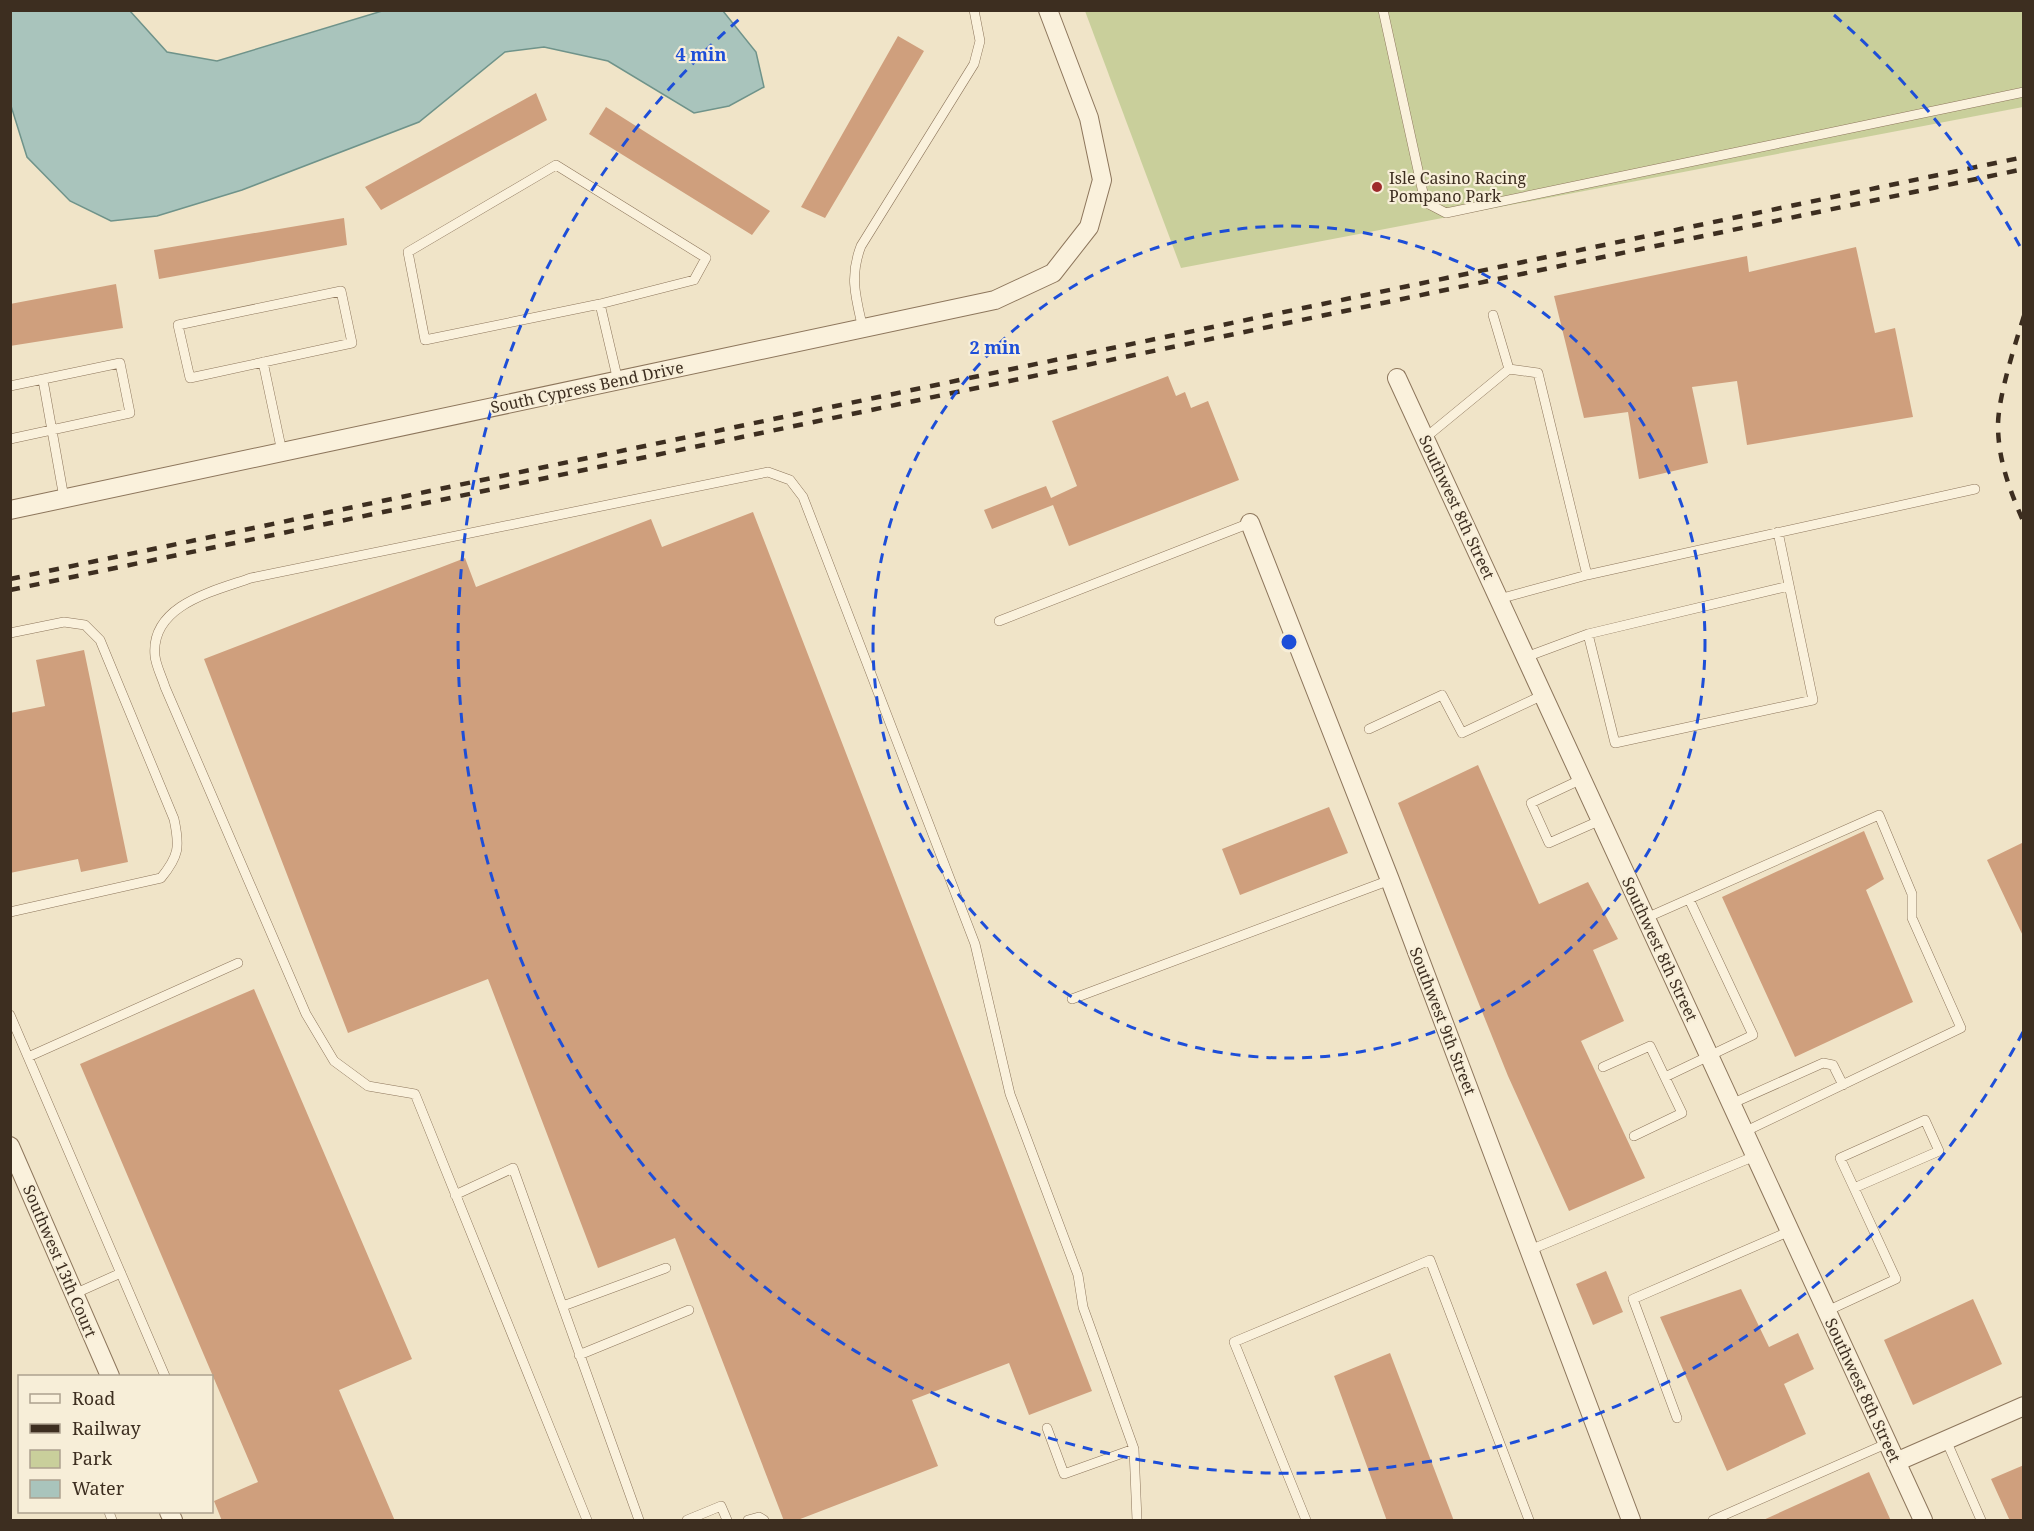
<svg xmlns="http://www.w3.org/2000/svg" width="2034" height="1531" font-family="'Noto Serif',serif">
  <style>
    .green { fill: #c9cf9b }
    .water { fill: #a9c4bc; stroke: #6f938a; stroke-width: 1.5 }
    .building { fill: #cf9f7d }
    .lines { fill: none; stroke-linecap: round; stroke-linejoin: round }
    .lane-casing { stroke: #8d765c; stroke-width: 10 }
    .street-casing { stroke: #8d765c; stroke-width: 20 }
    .lane { stroke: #faf1dc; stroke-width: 9 }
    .street { stroke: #faf1dc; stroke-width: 18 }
    .rail { stroke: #3d2e20; stroke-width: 4.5; stroke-dasharray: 10 10; stroke-linecap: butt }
    .ring { fill: none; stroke: #1d4ed8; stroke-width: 3; stroke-dasharray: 10 8 }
    .poi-dot { fill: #9e2a2b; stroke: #f7eed8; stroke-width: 2 }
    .labels { text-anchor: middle; stroke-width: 4.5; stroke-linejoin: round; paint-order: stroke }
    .poi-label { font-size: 16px; fill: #3d2e20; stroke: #f7eed8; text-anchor: start }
    .street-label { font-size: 16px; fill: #3d2e20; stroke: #f7eed8 }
    .centre { fill: #1d4ed8; stroke: #f7eed8; stroke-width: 3 }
    .ring-label { font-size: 18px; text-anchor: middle; font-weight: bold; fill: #1d4ed8; stroke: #f7eed8; stroke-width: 4.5; stroke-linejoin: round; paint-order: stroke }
  </style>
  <rect width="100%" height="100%" fill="#f0e4c8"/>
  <path class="green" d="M1085,11h938v96l-842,161z"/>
  <path class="water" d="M10,11h120l37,41 50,9 165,-50h341l33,41 8,35 -35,19 -35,7 -86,-52 -64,-14 -39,5 -86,70 -177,68 -85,26 -46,5 -41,-20 -43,-44 -16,-51z"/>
  <path class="building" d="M898,36l26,15 -99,167 -24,-11z
    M536,93l11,27 -166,90 -16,-23z
    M606,107l164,104 -18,24 -163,-101z
    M344,218l3,27 -188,34 -5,-29z
    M1856,247l19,86 20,-5 18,89 -166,28 -10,-64 -45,6 16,76 -69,16 -11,-67 -44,6 -30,-122 193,-40 2,16z
    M116,284l7,44 -113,18v-42z
    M1168,376l8,20 9,-4 6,16 17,-7 31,79 -170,66 -16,-41 -61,24 -8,-19 62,-24 5,12 26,-12 -25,-65z
    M753,512l339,879 -63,24 -20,-52 -97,37 26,66 -143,55h-11l-109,-283 -77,30 -110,-289 -140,54 -144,-374 261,-101 11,29 175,-68 11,28z
    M84,650l44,212 -47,10 -3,-13 -68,14v-160l35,-7 -9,-46z
    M1478,765l61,139 49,-22 30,57 -25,11 31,71 -43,20 64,137 -76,33 -61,-135 -110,-273z
    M1329,807l19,46 -108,42 -18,-46z
    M1864,831l20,48 -18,11 47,112 -118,55 -73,-160z
    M2024,842v96l-37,-78z
    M254,989l158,370 -73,31 56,131h-173l-8,-20 44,-19 -178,-418z
    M1606,1271l17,41 -30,13 -17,-41z
    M1741,1289l28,58 29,-14 16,36 -30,15 22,50 -79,37 -67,-154z
    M1973,1299l29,65 -89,41 -29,-65z
    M1390,1353l64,168h-67l-53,-145z
    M2024,1465v56h-14l-19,-42z
    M1869,1472l22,49h-130z"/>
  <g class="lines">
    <defs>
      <path id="lane" d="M1383,10l42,192 21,11 578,-121
        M556,165l150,93 -12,22 -94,24 -175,36 -17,-88z
        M341,291l11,52 -162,35 -12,-53z
        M600,304l18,77
        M863,329c-7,-31 -14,-52 -2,-83l113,-182 6,-23 -6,-31
        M263,362l19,90
        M1509,369l29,4 49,202
        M43,380l21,118
        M10,386l110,-23 10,50 -120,26
        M1425,438l84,-69 -16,-54
        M1499,599l88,-24 388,-86
        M999,621l251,-98
        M10,633l54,-11 21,3 15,15 74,179c6,28 5,37 -13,59l-151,34
        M1588,634l27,109 198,-43 -35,-168
        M1526,657l62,-23 201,-48
        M1369,729l73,-34 20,38 81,-38
        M1582,779l-51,24 18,40 52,-23
        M1646,918l233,-103 33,79v24l49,110 -217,104
        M1072,999l318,-119
        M10,1015l155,361
        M28,1057l210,-94
        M1603,1067l47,-21 32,67 -48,23
        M1665,1077l88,-42 -64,-136
        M1731,1104l92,-41 10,2 10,20
        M455,1195l58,-27 126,352
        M1530,1250l225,-94
        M74,1294l47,-21
        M563,1306l103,-38
        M1827,1311l69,-32 -42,-91 85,-37 -14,-31 -85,38 14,30
        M579,1355l110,-45
        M1677,1418l-44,-119 157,-68
        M1047,1428l17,46 70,-25
        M1946,1440l35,80
        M109,1512l3,8
        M587,1520l-172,-426 -47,-8 -34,-25 -28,-47 -141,-327c-3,-10 -9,-21 -10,-31 -5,-51 59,-65 96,-78l517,-106 22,8 13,17 172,447 35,150 68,181 5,32 51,142 3,71
        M687,1520l34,-14 6,14
        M748,1520l11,-3 5,3
        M1306,1520l-72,-178 196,-82 99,260
        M1713,1520l175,-77"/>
      <path id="street" d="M1397,378l526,1142
        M10,510l985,-210 58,-27 36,-46 13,-47 -13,-62 -41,-108
        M1250,523l140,357 241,640
        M10,1146l100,230
        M1896,1462l128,-56
        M169,1512l4,8"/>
    </defs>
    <use href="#lane" class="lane-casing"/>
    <use href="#street" class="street-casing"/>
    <use href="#lane" class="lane"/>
    <use href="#street" class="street"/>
    <path class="rail" d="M2024,316c-9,28 -26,82 -26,109 0,35 12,66 26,98
      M10,579l2014,-422
      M10,590l2014,-421"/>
  </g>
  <g class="ring">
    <circle cx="1289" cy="642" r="416"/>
    <path d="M2023 1032A831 831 0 1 1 744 15M1834 15A831 831 0 0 1 2023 252"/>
  </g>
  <circle class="poi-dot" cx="1377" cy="187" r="6"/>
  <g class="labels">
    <g class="poi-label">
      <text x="1389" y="184">Isle Casino Racing<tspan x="1389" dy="18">Pompano Park</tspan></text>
    </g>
    <g class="street-label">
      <text transform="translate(587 387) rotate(-12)" y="6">South Cypress Bend Drive</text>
      <text transform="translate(1457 507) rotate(65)" y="6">Southwest 8th Street</text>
      <text transform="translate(1660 949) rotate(65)" y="6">Southwest 8th Street</text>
      <text transform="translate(1443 1021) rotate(69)" y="6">Southwest 9th Street</text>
      <text transform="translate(60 1261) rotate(67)" y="6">Southwest 13th Court</text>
      <text transform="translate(1863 1390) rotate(65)" y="6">Southwest 8th Street</text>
    </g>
  </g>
  <circle cx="1289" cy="642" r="9" class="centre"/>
  <g class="ring-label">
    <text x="701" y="61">4 min</text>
    <text x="995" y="354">2 min</text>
  </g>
  <rect width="2034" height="1531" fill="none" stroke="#3d2e20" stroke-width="24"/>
  <rect x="18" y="1375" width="195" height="138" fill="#f7eed8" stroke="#ada18e" stroke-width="1.5"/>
  <rect x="30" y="1394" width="30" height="9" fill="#faf1dc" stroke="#ada18e" stroke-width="1.5"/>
  <text x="72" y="1405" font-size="18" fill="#3d2e20">Road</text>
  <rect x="30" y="1424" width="30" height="9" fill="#3d2e20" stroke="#ada18e" stroke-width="1.5"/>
  <text x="72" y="1435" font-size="18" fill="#3d2e20">Railway</text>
  <rect x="30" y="1450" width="30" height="18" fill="#c9cf9b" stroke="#ada18e" stroke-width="1.5"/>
  <text x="72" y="1465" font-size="18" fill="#3d2e20">Park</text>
  <rect x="30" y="1480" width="30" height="18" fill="#a9c4bc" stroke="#ada18e" stroke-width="1.5"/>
  <text x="72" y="1495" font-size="18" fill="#3d2e20">Water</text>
</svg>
